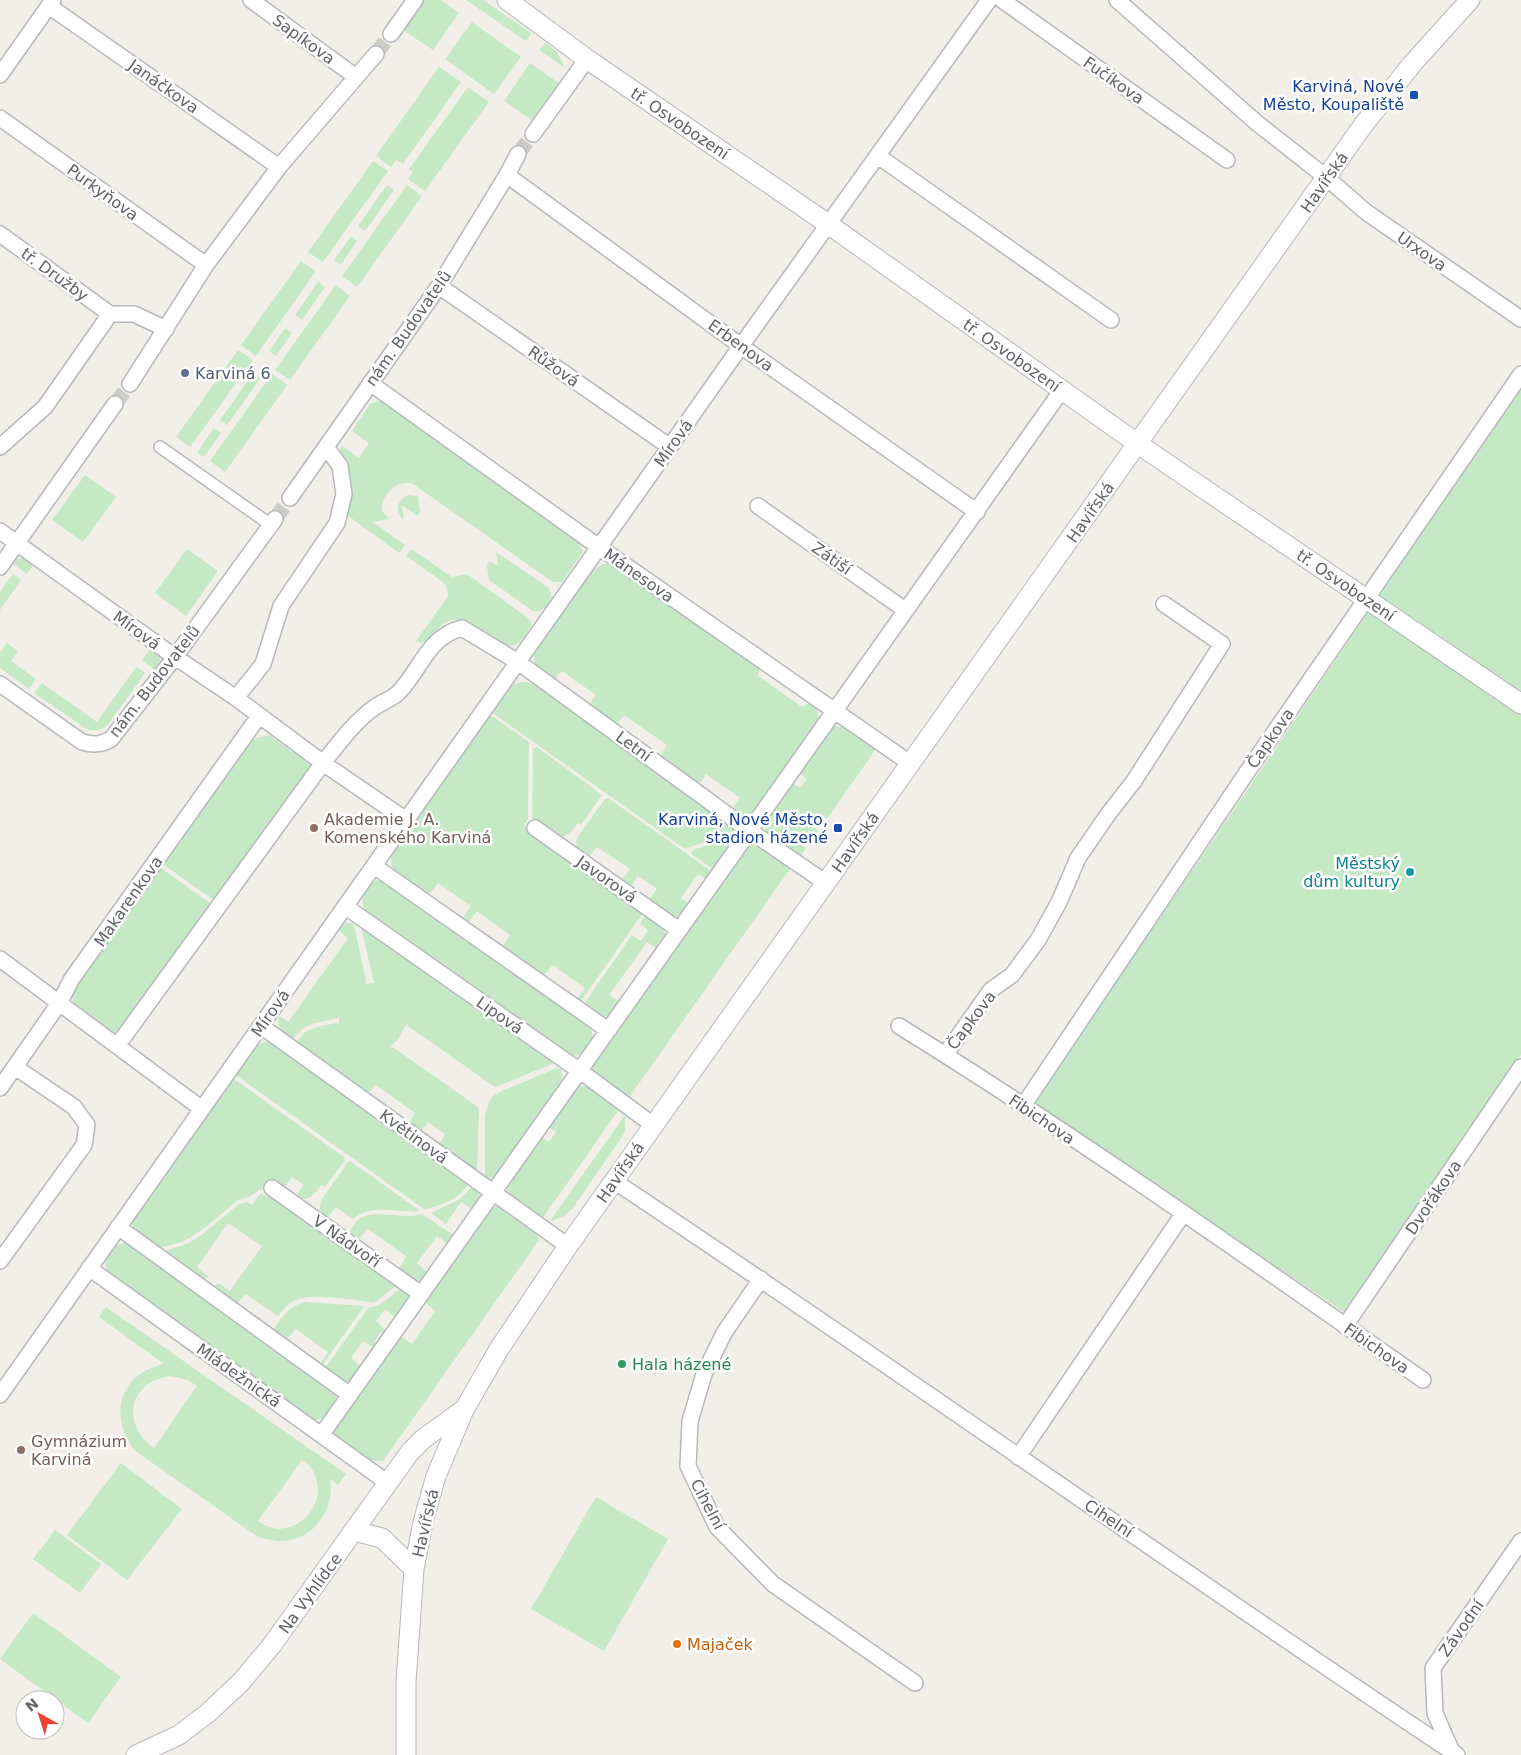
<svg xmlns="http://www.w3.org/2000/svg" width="1521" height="1755" font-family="'DejaVu Sans',sans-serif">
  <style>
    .green { fill: #c5e8c5; fill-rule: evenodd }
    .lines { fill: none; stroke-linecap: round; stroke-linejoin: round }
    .minor-tunnel { stroke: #ccccc8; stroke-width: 15; stroke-dasharray: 15 8; stroke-linecap: butt }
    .pedestrian-casing { stroke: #b5b8bc; stroke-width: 14 }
    .minor-casing { stroke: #b5b8bc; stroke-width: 18 }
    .tertiary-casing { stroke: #b5b8bc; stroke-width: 21 }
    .pedestrian { stroke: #fff; stroke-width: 11 }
    .minor { stroke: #fff; stroke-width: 15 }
    .tertiary { stroke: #fff; stroke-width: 19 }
    .transit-dot { fill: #1a4fb4; stroke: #fff; stroke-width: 2 }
    .service-dot { fill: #5c6f8a; stroke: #fff; stroke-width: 2 }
    .education-dot { fill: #8d6e63; stroke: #fff; stroke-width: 2 }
    .culture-dot { fill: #0f9aa8; stroke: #fff; stroke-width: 2 }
    .leisure-dot { fill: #2e9e5b; stroke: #fff; stroke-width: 2 }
    .food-dot { fill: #e8710a; stroke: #fff; stroke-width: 2 }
    .labels { text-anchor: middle; stroke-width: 5; stroke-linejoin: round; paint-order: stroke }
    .street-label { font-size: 16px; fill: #5f6368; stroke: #fff }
    .transit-label { font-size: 16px; fill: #164399; stroke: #fff; text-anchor: end }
    .service-label { font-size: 16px; fill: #4e5e75; stroke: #fff; text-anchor: start }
    .education-label { font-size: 16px; fill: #785e54; stroke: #fff; text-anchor: start }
    .culture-label { font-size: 16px; fill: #0d838f; stroke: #fff; text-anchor: end }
    .leisure-label { font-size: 16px; fill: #27864d; stroke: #fff; text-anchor: start }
    .food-label { font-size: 16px; fill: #c56008; stroke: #fff; text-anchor: start }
  </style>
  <rect width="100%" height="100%" fill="#f1efe8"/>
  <path class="green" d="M424,0h17l18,13 -26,37 -30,-20z
    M466,0h17l48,33 -5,8z
    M472,22l49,35 -27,37 -49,-35z
    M545,43l12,9 8,16 -26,-18z
    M530,63l30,21 -27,37 -29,-20z
    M439,67l22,15 -58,82 -7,-4 -5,7 -15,-11z
    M468,87l21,15 -64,89 -17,-12 5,-7 -4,-3z
    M373,161l15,10 -65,91 -15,-10z
    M387,185l7,5 -29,41 -7,-5z
    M407,185l15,11 -65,91 -15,-11z
    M351,236l6,5 -16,24 -7,-5z
    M301,261l15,10 -60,85 -15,-11z
    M318,282l7,5 -23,33 -7,-5z
    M336,285l14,11 -60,84 -15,-10z
    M285,328l7,5 -16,23 -7,-5z
    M238,350l15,10 -63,87 -14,-10z
    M253,373l7,6 -33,46 -7,-5z
    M272,374l15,11 -62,87 -15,-11z
    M1521,388v667l-177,257 -310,-209z
    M378,401l6,1 195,137 4,13 -21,30h-9l-140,-98c-15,-6 -33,12 -31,27l7,8 -16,3 32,23 -6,8 -52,-38 2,-12 -9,-51 1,-7 18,13 10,-15 -17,-12 18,-27z
    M214,428l7,5 -17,24 -7,-4z
    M85,475l31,22 -33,45 -31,-22z
    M408,495l10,1 2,16 -3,4 -15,-11 2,15c-9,-8 -8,-19 4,-25z
    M187,549l31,22 -32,45 -31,-23z
    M411,549l41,28 15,-3 61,44 4,7c-4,5 -7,12 -11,16 -18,19 -45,-30 -73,-20 -10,4 -15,15 -23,21l-5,1 -4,-2 32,-45 -1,-8 -4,-6 -37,-26z
    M496,552l53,36 3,10c-6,8 -8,15 -19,13l-44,-31 -2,-15 3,-4 8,5z
    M23,558h5l7,4 -8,12 -14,-10 4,-5z
    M603,564h10l147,103 -2,9 44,31 8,-4 7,6 2,13 -65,92 -9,2 -9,-4 -2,-6 6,-8 -34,-24 -5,8h-6l-32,-22 -1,-7 5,-8 -43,-30 -5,7 -8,1 -19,-13 -1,-8 5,-7 -34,-24 -8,8c-15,-9 -24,-12 -18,-31l56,-77z
    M13,574l8,6 -21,30v-18z
    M7,643l11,8 -7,10 25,18 -7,10 -29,-21v-15z
    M152,646l9,9 -2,9 -4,6 -13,-10z
    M136,667l9,6 -36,50c-7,7 -14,10 -24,5l-51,-35 8,-10 55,39z
    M521,682l15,1 199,145 -2,3 -48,18 -191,-135 -1,-5 16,-22z
    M492,716l37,26 -1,77 -4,6 119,85v3l-65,92 -1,-6 8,-11 -32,-23 -11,12 -40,-30 8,-12 -33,-24 -9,12 -6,-4 9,-13 -33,-23 -10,13 -34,-24c-3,-8 -4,-14 -2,-22l96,-133z
    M833,726l10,1 33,22 -49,70 -3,-3 -9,13 3,2 -10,14 -10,-7 1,-2 -3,-5h-6l-3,5 2,5h7l10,7 -6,9 -31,-22 -3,-4 -2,-11 25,-40 11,8 7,-9 -11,-9 32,-42z
    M269,735l44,32 -97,135 -56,-40 91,-125 3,2z
    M537,747l65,48 -21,30 -3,-2c-5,7 -9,13 -19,14l-27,-15 1,-73z
    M608,798l106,75 -6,8 -10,-7 -17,24 10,7 -9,10 -11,2 -22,-17 8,-11 -19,-13 -8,11 -8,-3v-4l8,-11 -33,-22 -9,11 -11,-8 -1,-9 2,-5 27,-37z
    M735,835l1,4 -20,32 -25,-17 2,-4z
    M753,843l7,1 32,22 -164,233 -37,-29 -1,-3 156,-222z
    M158,866l55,39 -96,130 -5,-1 -37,-27 -4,-14z
    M382,879l209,147 2,14c-7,11 -11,17 -25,16l-200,-141c-11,-15 -5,-32 14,-36z
    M646,915l18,12 2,10 -7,13 -12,-8 -38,53 12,8 -11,12 -10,2 -16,-13 48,-69 9,6 7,-11 -8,-6z
    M346,923h6l2,2 12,56 -1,3 9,-1 -13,-57 192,135 -1,3 -56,23 -4,-2 -84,-59 -1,-3 -9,16 -8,8 4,1 84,59 1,4 -2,61 -38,-27 6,-11 -17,-12 -6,8 -3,1 -8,-5v-6l4,-7 -39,-28 -8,8h-5l-66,-47c1,-18 26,-20 40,-23h2v-6l-3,2c-10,2 -23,3 -31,8 -6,4 -9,11 -15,13l-10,-9 -2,-13 3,-1 7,5 60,-84 -10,-8 4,-5z
    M266,1042l8,2 195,138c-4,14 -32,26 -45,27l-187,-133c-1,-11 17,-32 29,-34z
    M557,1068l4,1 2,14 -65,93 -7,2h-6v-62l4,-15 4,-5 9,-5z
    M234,1079l110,78 1,3 -20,27 -4,-2c-7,11 -13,17 -26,13l9,-13 -12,-8 -9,13 -12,-4 -11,4 -11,7 -11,3 -31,26 -16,11 -10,5 -24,7 -22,-16 -2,-9 1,-9 96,-134z
    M581,1086l8,1 31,21 -78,111 -33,-24 -3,-11 33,-49 10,7 7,-10 -10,-7 29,-38z
    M625,1115v16l-5,9 -48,69 -8,7 -14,5z
    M350,1161l69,49 -4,2c-20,-1 -46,-7 -62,7l-17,-12 -9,11 -8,-6 3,-13 26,-37z
    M473,1186l6,7 1,9 -8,7 -11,-7 -15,22 -15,-11 29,-14z
    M270,1192l127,93 -23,18c-17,-3 -60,-9 -75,-4 -10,3 -15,9 -21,17l-32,-22 -10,11 -21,-16 1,-5h4l10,7 32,-45 -34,-23 -31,44 11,9 -5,5 -42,-29 26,-8 12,-7 40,-33 8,-2 5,3 9,-12 5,4z
    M497,1206c16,3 37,18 42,34l-156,221 -14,-1 -33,-24 -3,-7 67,-93 12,8 23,-33 -10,-9 64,-94z
    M422,1214l33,22 -4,7h-4l-10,-7 -20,27 12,11c-13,16 -17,6 -30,-4l7,-14 -38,-27 -10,11 -11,-5c4,-5 7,-12 12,-16 15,-11 45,1 63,-5z
    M125,1243l7,1 203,147c4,17 -7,30 -24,29l-202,-144c-8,-15 -1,-31 16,-33z
    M401,1288l8,5 1,8 -12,18 -13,-10 -9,12 12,11 -1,4 -6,-4 -7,11 5,4 -3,2 -13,-8 -12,17 10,8 -8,14 -9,2 -18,-11 -1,-3 44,-61 9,-1z
    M305,1302l59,4 -43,61v-4l7,-11 -32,-23 -10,11 -14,-8c9,-13 16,-26 33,-30z
    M106,1307l240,167 -8,11 -8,-6c5,29 -14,59 -45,62 -10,1 -18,-2 -27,-4l-124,-87c-26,-36 -14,-76 30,-86l-65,-47zM171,1376l17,4 9,6 -43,62c-34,-24 -25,-67 17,-72zM302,1460c5,2 9,7 12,13 17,35 -25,72 -56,48z
    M121,1463l61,46 -55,71 -60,-45z
    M596,1497l72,42 -64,112 -73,-42z
    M55,1530l46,34 -21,29 -47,-34z
    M33,1613l88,64 -33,46 -88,-64z"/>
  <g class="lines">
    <path class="minor-tunnel" d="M376,54l15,-20
      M518,154l15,-20
      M115,404l15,-20
      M275,519l15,-21"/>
    <defs>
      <path id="pedestrian" d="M160,447l111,78"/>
      <path id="minor" d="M251,0l105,77
        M1002,0l225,160
        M1117,0l140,123 70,55 39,34 155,107
        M49,6l230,161
        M391,34l24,-34
        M0,75l53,-75
        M0,118l206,147
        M533,134l54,-75
        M878,156l233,164
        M507,175l234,171 236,166
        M0,234l110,80
        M439,286l231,161
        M110,314h24l32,15
        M370,383l229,164 312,217
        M130,384l76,-119 73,-98 97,-113
        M0,447l45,-40 65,-93
        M290,498l149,-212 68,-111 11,-21
        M758,506l147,104
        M0,531l175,126 61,41 87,65 83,57
        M0,567l115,-163
        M0,684l82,58c11,3 19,3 29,-3l64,-82 100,-138
        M236,698l27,-34 18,-58 56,-83 7,-29 -4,-28 -14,-19
        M535,828l144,102
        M374,866l234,164
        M346,907l234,164 73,54
        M0,959l202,150
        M261,1026l307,220
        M899,1026c179,111 351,233 524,354
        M117,1046l206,-283c16,-20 31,-41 52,-56 7,-5 17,-8 23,-14 23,-23 29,-56 64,-65l56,34 232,169 76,52
        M945,1055l46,-65 21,-15 26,-35 21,-38 19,-44 31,-45 25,-32 88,-137 -58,-40
        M0,1088l60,-86 11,-22 188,-264
        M1023,1106l222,-331 276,-401
        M614,1181c283,188 560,386 843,574
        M272,1188l149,106
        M118,1227l232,168
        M0,1261l84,-116 3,-20 -13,-18 -59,-40
        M89,1268l299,215
        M761,1279l-37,54 -20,41 -14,47 -2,45 29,61 56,57 142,99
        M1345,1326l176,-259
        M0,1395l741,-1049 248,-346
        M322,1434l740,-1044
        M1018,1457l165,-243
        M1452,1752l-17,-39 -2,-45 88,-127"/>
      <path id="tertiary" d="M507,0l80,59 241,165 310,220 383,260
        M354,1531l28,7 32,31
        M136,1755l43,-20 29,-22 33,-31 31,-37 138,-193 13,-13 40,-29
        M406,1755v-73l8,-113 9,-47 13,-46 28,-66 35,-61 69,-103 796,-1122 49,-61 57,-63"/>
    </defs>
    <use href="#pedestrian" class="pedestrian-casing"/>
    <use href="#minor" class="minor-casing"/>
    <use href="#tertiary" class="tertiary-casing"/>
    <use href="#pedestrian" class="pedestrian"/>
    <use href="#minor" class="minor"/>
    <use href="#tertiary" class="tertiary"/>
  </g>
  <g class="transit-dot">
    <rect x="1409" y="90" width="10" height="10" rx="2.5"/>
    <rect x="833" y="823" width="10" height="10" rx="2.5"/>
  </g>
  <circle class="service-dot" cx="185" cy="373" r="5"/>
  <g class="education-dot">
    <circle cx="314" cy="828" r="5"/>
    <circle cx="21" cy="1450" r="5"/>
  </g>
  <circle class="culture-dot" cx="1410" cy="872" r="5"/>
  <circle class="leisure-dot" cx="622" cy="1364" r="5"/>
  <circle class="food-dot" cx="677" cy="1644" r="5"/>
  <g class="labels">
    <g class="street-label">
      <text transform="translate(304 39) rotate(36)" y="6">Sapíkova</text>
      <text transform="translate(1114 80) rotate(35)" y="6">Fučíkova</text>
      <text transform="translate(164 86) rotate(35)" y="6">Janáčkova</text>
      <text transform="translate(680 123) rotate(34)" y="6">tř. Osvobození</text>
      <text transform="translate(1324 182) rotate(-55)" y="6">Havířská</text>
      <text transform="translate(103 192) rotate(36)" y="6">Purkyňova</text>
      <text transform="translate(1422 251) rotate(35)" y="6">Urxova</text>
      <text transform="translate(55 274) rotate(36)" y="6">tř. Družby</text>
      <text transform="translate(408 328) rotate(-55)" y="6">nám. Budovatelů</text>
      <text transform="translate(741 345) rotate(36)" y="6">Erbenova</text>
      <text transform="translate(1012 355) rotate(35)" y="6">tř. Osvobození</text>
      <text transform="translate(554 366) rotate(35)" y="6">Růžová</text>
      <text transform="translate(673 443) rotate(-55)" y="6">Mírová</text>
      <text transform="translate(1090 512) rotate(-55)" y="6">Havířská</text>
      <text transform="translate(832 558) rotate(35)" y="6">Zátiší</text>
      <text transform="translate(639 575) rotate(35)" y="6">Mánesova</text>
      <text transform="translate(1346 585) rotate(34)" y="6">tř. Osvobození</text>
      <text transform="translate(137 630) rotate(36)" y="6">Mírová</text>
      <text transform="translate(154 681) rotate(-52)" y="6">nám. Budovatelů</text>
      <text transform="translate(1270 738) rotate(-55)" y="6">Čapkova</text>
      <text transform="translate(634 746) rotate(36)" y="6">Letní</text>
      <text transform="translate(855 842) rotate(-55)" y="6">Havířská</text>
      <text transform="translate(607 879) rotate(35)" y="6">Javorová</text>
      <text transform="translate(128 901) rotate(-55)" y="6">Makarenkova</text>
      <text transform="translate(270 1013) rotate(-55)" y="6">Mírová</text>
      <text transform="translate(500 1015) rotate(35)" y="6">Lipová</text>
      <text transform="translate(971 1020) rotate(-53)" y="6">Čapkova</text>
      <text transform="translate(1042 1119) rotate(34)" y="6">Fibichova</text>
      <text transform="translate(414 1136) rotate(36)" y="6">Květinová</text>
      <text transform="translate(620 1172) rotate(-55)" y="6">Havířská</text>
      <text transform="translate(1433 1197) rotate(-56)" y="6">Dvořákova</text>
      <text transform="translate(347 1241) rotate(35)" y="6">V Nádvoří</text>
      <text transform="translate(1377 1348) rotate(35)" y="6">Fibichova</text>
      <text transform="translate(239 1375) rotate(35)" y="6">Mládežnická</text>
      <text transform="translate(708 1504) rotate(62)" y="6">Cihelní</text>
      <text transform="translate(1109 1518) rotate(34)" y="6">Cihelní</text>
      <text transform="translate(425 1523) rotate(-77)" y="6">Havířská</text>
      <text transform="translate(310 1593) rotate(-54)" y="6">Na Vyhlídce</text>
      <text transform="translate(1461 1628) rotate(-55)" y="6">Závodní</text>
    </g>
    <g class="transit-label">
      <text x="1404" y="92">Karviná, Nové<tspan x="1404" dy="18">Město, Koupaliště</tspan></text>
      <text x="828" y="825">Karviná, Nové Město,<tspan x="828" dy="18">stadion házené</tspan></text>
    </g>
    <g class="service-label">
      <text x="195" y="379">Karviná 6</text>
    </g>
    <g class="education-label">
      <text x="324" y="825">Akademie J. A.<tspan x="324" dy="18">Komenského Karviná</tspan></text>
      <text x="31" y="1447">Gymnázium<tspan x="31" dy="18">Karviná</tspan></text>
    </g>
    <g class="culture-label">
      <text x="1400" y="869">Městský<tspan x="1400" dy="18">dům kultury</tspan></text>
    </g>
    <g class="leisure-label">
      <text x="632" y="1370">Hala házené</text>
    </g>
    <g class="food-label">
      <text x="687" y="1650">Majaček</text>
    </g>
  </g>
  <g transform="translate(40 1715) rotate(321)"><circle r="24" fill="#ffffff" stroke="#bfc1c3"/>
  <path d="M0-4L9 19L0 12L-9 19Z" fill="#ea4335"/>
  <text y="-8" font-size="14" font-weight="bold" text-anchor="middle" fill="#5f6368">N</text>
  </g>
</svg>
